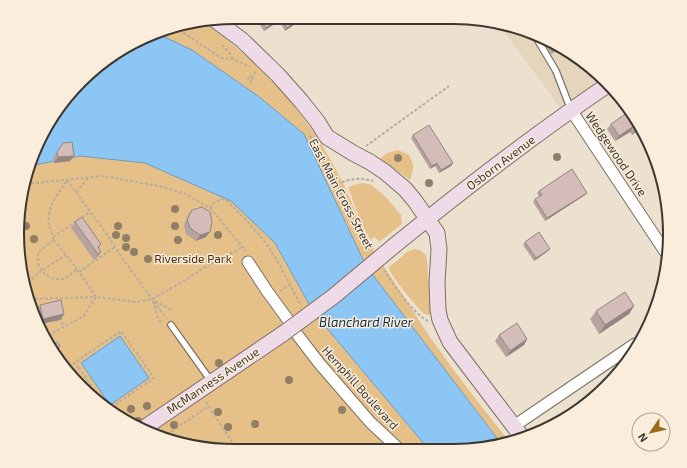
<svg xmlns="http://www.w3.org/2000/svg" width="687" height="468" font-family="'Exo 2',sans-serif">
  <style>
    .built { fill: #e6d5bd }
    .green { fill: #e6c089 }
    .water { fill: #8cc6f4; stroke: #749bba }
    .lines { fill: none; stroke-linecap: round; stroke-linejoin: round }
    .service-casing { stroke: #7c7162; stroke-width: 8 }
    .minor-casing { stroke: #7c7162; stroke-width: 13 }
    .secondary-casing { stroke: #7c7162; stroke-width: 17 }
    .path { stroke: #b7ad9f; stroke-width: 2; stroke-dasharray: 3 2; stroke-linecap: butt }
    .service { stroke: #fff; stroke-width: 5.5 }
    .minor { stroke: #fff; stroke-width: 11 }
    .secondary { stroke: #efdae7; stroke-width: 15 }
    .secondary-bridge-casing { stroke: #7c7162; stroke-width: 17; stroke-linecap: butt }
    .secondary-bridge { stroke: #efdae7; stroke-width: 15 }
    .tree { fill: #907f65 }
    .wall { fill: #b6a39f }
    .shaded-wall { fill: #948482 }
    .building { fill: #d4bdb9; stroke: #948482 }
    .labels { text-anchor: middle; stroke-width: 3; stroke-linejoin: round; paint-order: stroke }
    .street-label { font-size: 12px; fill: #3c3831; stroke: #faeddb }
    .park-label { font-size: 12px; fill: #45300f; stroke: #faeddb }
    .water-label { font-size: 13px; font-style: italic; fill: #0f2f46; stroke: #faeddb }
    .rim { fill: none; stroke: #3c3831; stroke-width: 2 }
  </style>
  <rect width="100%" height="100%" fill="#ece0ce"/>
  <path class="built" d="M497,22l52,17 57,41 -41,34z"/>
  <path class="green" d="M203,22c58,40 105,92 137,155 11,22 19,46 31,68 13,22 27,43 41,64 9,14 18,29 28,42 22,31 45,60 68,89l-55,11 -261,-4 -54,-18 -57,-41 -35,-46 -25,-65 -4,-57 16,-69 29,-49 51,-48 51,-26z
    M398,150l11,5c6,12 5,12 1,25l-15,-11 -15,-8v-2l7,-6z
    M361,183l9,1 14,11 17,20 1,9 -23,18 -4,-5 -5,3 -10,-20 -12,-33z
    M415,249l5,1 6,5 1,6 3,37 2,13 -3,4 -5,-1c-13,-14 -26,-29 -36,-46l19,-16z"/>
  <path class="water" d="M156,33l36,17 66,46 46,38 62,132 134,176 -47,9h-23l-116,-138 -39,-70 -44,-42 -86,-38 -65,-7 -50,10 3,-15 29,-49 51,-48z
    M120,336l29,42 -39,27 -29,-42z"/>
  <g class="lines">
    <defs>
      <path id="service" d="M534,34l22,37 15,39
        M171,325l40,56"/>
      <path id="minor" d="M571,110l95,143
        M248,262l19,29 19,26 10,16 23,30 51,59 30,28
        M514,426l121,-82"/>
      <path id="secondary" d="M215,20l27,20 36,35 23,26 16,20 10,16 26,16 17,9 15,10 20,17 10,12 22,32 2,16 -2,34 1,27 2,10 10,22 72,95
        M395,245c69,-56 140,-111 214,-161
        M141,430l143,-97"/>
    </defs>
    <use href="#service" class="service-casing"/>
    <use href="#minor" class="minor-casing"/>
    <use href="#secondary" class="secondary-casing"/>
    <path class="path" d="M175,27l46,31 12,1 17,8
      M222,45l7,7 4,7
      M251,77l2,2 -2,3 -3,-3 2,-3 1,1 5,-5
      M310,136l18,36 5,5 4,7 16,38 17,28
      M366,146l83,-60
      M26,184l78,-8 54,10 26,7 26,15 36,43
      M337,184c13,-5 22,-7 36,-3
      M76,192l12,-14
      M210,208l6,-7 9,-2c14,14 28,27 39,42 15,19 25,43 37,65
      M53,237l37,-25
      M54,240l23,29
      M384,270c11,16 27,42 44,51
      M79,272l36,-25
      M25,287c10,-14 27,-23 41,-32
      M280,291l9,-6
      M96,297l-19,-28c-3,3 -7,6 -10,8 -11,6 -24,-1 -28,-12 -2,-4 -1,-9 -1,-13l16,-12c-2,-5 -4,-11 -5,-16 -3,-15 10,-32 18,-44l36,49 22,33 27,37 21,12
      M30,299l66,-2
      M153,301l5,17 4,6
      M154,302l13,17
      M61,317l2,10
      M44,338l19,-11 20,-10 13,-20 40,5 16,-3 32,-18 18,-12 40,-22
      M79,368l-5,-5 47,-32 33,47 -44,30
      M70,374l9,-6 24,35
      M206,402l30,46
      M163,437l46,-31"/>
    <use href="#service" class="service"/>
    <use href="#minor" class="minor"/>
    <use href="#secondary" class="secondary"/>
    <defs>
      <path id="secondary-bridge" d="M284,333l50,-37 61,-51"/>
    </defs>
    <use href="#secondary-bridge" class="secondary-bridge-casing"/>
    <use href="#secondary-bridge" class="secondary-bridge"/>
  </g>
  <g class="tree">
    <circle cx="557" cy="157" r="4"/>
    <circle cx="398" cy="158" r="4"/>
    <circle cx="429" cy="183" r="4"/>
    <circle cx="175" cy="209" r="4"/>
    <circle cx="26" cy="226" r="4"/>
    <circle cx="118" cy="226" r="4"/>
    <circle cx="175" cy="226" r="4"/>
    <circle cx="116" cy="235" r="4"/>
    <circle cx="218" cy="235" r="4"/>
    <circle cx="126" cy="238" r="4"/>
    <circle cx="34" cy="239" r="4"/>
    <circle cx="178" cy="240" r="4"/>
    <circle cx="126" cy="247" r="4"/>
    <circle cx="134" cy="252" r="4"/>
    <circle cx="148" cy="259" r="4"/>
    <circle cx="219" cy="363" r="4"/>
    <circle cx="289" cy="380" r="4"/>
    <circle cx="147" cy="406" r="4"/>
    <circle cx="131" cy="409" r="4"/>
    <circle cx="342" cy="410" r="4"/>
    <circle cx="218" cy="412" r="4"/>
    <circle cx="138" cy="421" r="4"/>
    <circle cx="255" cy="424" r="4"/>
    <circle cx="174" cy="425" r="4"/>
    <circle cx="228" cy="427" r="4"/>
  </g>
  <path class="wall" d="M254,17l48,1 -1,2 -16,11 -6,-10 -15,10z
    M552,41l17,12 -5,3 -5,-8 -8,6 -5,-6z
    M630,115l9,15 -7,5 -2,-3 -15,9 -8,-12 4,-5z
    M413,135l40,28 -2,3 -12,7 -4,-7 -5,3 -19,-31z
    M63,143l11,13 -4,5 -16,2 -1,-5z
    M539,191l46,4 -40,26 -12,-19 2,-3 4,-2 -2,-4z
    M192,210l14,27 -10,4 -10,-7 -2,-9 4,-10z
    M75,222l26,22 -2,4 -2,9 -3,3 -23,-32z
    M525,242l23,9 -14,10 -11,-16z
    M40,305l24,9 -4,6 -21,4 -3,-13z
    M634,306l-5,8 -30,20 -9,-15 6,-8z
    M499,335l28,4 -3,6 -18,12 -11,-16z
    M51,346h9l-2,3 -4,3 -4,-5z"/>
  <path class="shaded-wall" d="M281,18l-2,3 -15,10 2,-3z
    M301,18h1l-1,2 -16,11 2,-3z
    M558,46l2,1 -1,1 -8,6 4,-6z
    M634,126l-4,6 -15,9 4,-5z
    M638,128l1,2 -7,5 4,-6z
    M74,156l-4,5 -16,2 4,-6z
    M437,163l-2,3 -5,3 2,-3z
    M453,163l-2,3 -12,7 2,-3z
    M587,193l-2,2 -40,26 2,-3z
    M210,232l-4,5 -10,4 4,-6z
    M550,249l-2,2 -14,10 2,-3z
    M101,252l-4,5 -3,3 4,-6z
    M634,306l-5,8 -30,20 6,-9z
    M64,314l-4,6 -21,4 4,-5z
    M527,339l-3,6 -18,12 4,-6z
    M60,346l-2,3 -4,3h-1l1,-1z"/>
  <path class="building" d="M258,17l43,1 -14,10 -6,-10 -15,10z
    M552,41l6,5 -3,2 -5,-6z
    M627,113l2,3 1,-1 8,13 -2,1 -2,-3 -15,10 -8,-12z
    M429,125l24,38 -12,7 -4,-7 -5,3 -19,-31z
    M72,142l2,14 -16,1 -1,-5 6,-9z
    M572,169l15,24 -40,25 -12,-19 7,-4 -3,-4z
    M202,207l8,5 2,9 -2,11 -10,3 -10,-7 -3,-9 5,-9z
    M82,217l19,27 -3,3 3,5 -3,2 -23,-32z
    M539,232l11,17 -14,9 -11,-16z
    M625,292l9,14 -29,19 -9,-14z
    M61,300l3,14 -21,5 -3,-14z
    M517,323l10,16 -17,12 -11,-16z
    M57,342l3,4 -6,5 -3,-5z"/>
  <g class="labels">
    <g class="street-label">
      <text transform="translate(616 154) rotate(56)" y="4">Wedgewood Drive</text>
      <text transform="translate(501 163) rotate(-37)" y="4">Osborn Avenue</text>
      <text transform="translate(341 194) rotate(62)" y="4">East Main Cross Street</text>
      <text transform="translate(213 381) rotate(-34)" y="4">McManness Avenue</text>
      <text transform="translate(360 388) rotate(48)" y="4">Hemphill Boulevard</text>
    </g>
    <g class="park-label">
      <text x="193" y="263">Riverside Park</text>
    </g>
    <g class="water-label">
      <text x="366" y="327">Blanchard River</text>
    </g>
  </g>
  <path d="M0 0H687V468H0ZM234 24H453A210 210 0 0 1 663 234V234A210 210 0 0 1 453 444H234A210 210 0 0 1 24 234V234A210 210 0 0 1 234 24Z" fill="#faeddb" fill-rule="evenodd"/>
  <path class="rim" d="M234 24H453A210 210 0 0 1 663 234V234A210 210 0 0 1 453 444H234A210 210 0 0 1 24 234V234A210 210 0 0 1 234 24Z"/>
  <g transform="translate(651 432) rotate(236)"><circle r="19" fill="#faeddb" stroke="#aea597"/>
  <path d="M0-3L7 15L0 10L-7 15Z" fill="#976b18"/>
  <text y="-6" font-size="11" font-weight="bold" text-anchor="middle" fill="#3c3831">N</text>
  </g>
</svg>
